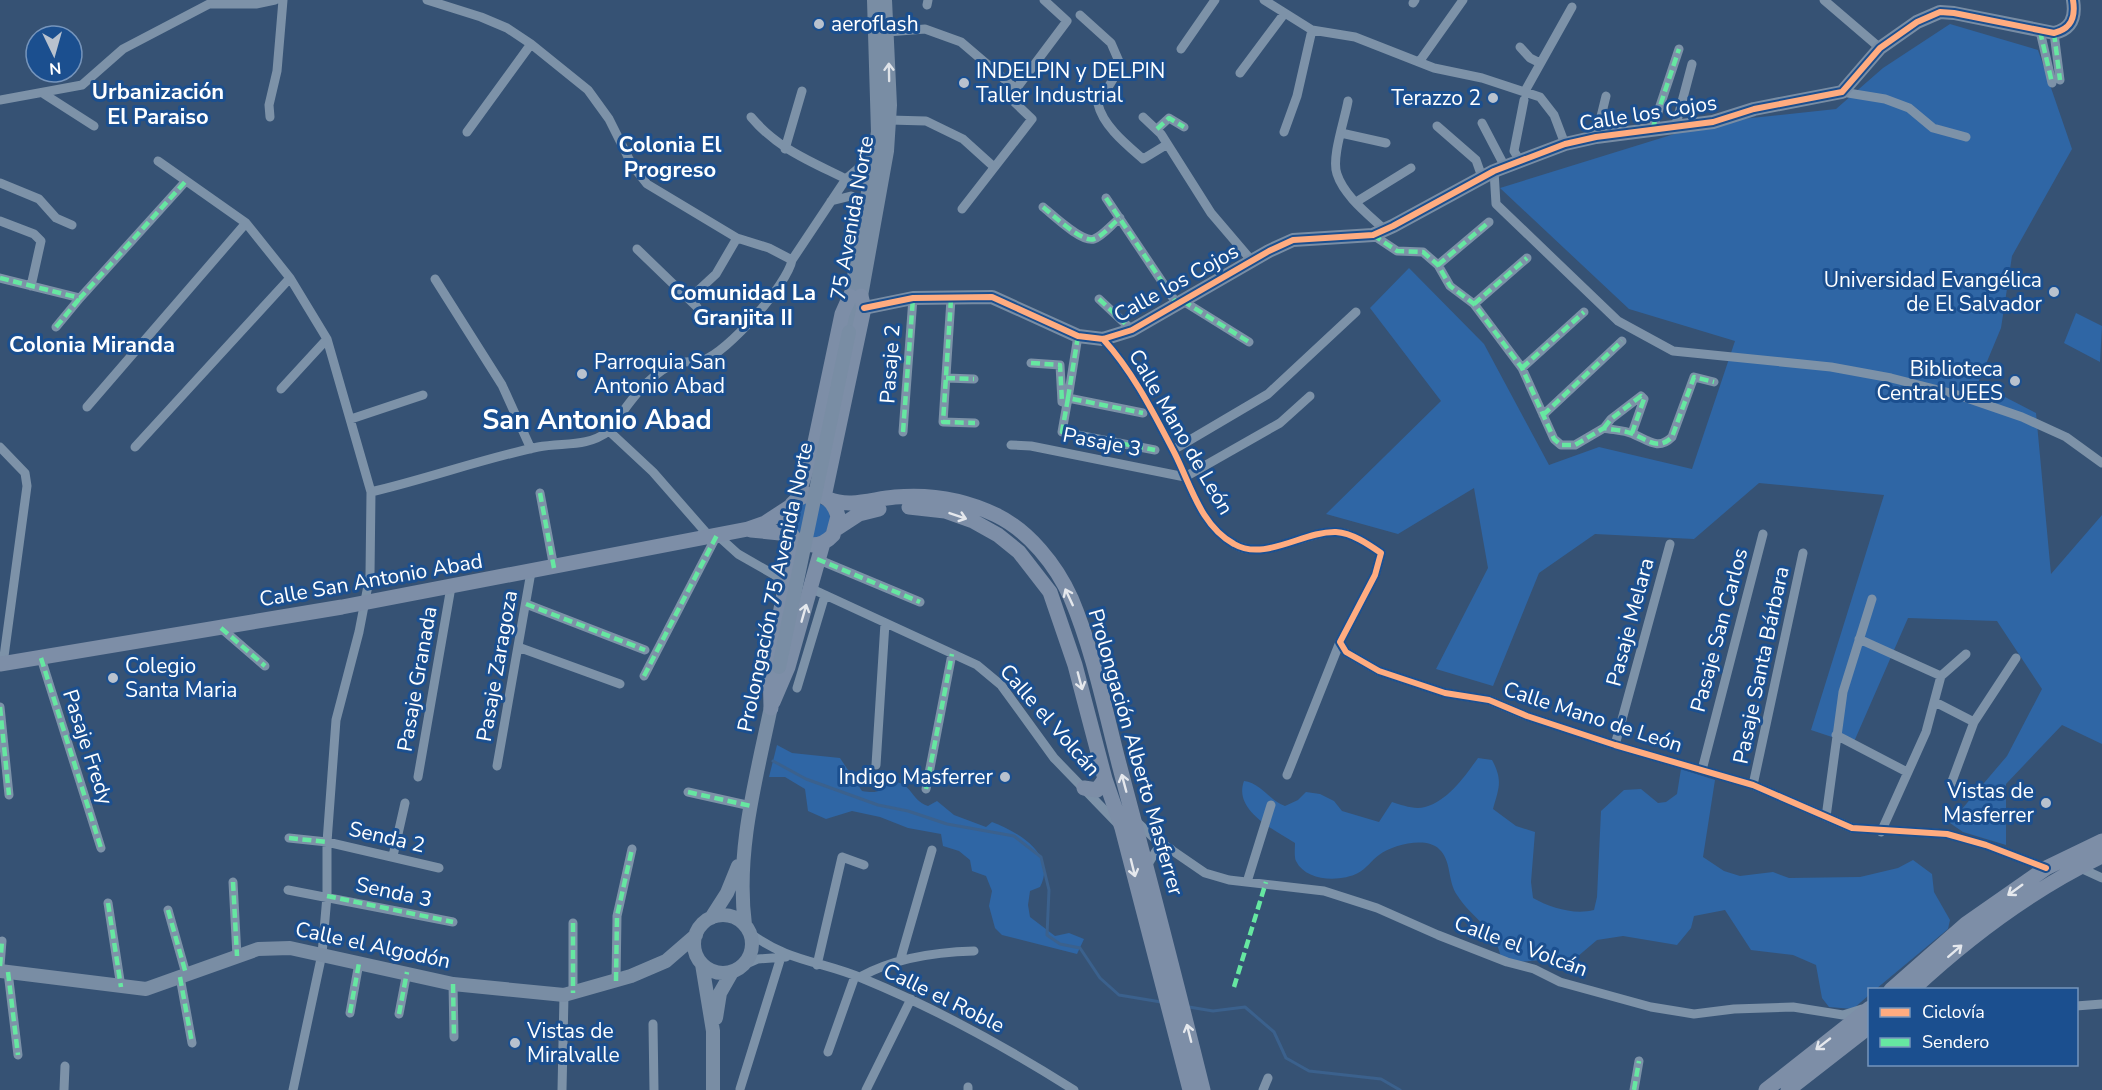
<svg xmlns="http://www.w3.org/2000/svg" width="2102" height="1090" font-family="'Nunito Sans',sans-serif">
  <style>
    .green { fill: #2f66a5 }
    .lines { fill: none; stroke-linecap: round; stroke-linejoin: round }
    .stream { stroke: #3b618d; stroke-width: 3 }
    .street { stroke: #7d92a8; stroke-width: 9 }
    .secondary { stroke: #798da4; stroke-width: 14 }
    .primary { stroke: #7d8ea7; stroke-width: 15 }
    .secondary-bridge { stroke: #798da4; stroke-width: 14 }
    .quiet { stroke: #66e7a1; stroke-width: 4.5; stroke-dasharray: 9 4.5; stroke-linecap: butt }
    .cycleway-casing { stroke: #1b4f8f; stroke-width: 10 }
    .cycleway { stroke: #ffac80; stroke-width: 6 }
    .oneway { stroke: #dee2e8 }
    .oneway2 { stroke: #e5e8ed }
    .poi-dot { fill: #b9c2ce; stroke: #1b4f8f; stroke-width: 2 }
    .labels { text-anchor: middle; stroke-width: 6; stroke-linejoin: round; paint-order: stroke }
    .poi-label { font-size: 21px; fill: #fff; stroke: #1b4f8f; text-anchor: start }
    .street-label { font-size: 21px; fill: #fff; stroke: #1b4f8f }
    .neighbourhood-label { font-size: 22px; font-weight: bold; fill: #fff; stroke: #1b4f8f }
    .district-label { font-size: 27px; font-weight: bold; fill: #fff; stroke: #1b4f8f }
  </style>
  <rect width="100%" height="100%" fill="#365274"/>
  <path class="green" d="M1950,24l88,26 34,99 -60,107 -11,72 -23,55 58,30 15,161 51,-59v229l-40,-19 -56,59v61l-43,-13 -13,-9 57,-67 35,-67 -45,-68 -89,-3 -55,126 -42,-14 73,-235 -125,-12 -65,56 -99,-5 -56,39 -46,113 -57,-17 52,-101 -14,-80 -76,46 -72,-20 115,-113 -71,-93 39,-40 75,76 65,121 50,-18 93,22 43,-128 -106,-32 -129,-121 213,-66 123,-13 47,-41z
    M2076,313l26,13 -2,36 -36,-19z
    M807,498l22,10c2,16 2,22 -12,31l-19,-4 -8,-17z
    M777,745l15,8 48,5 22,33c13,2 19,2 26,-9 25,-2 21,18 40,24l9,-5 17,14 32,12 6,-5c26,10 65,32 48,65l-10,4 -2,14 2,12 25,19 14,-3 15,6 -7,15 -75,-19 -7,-7 -6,-22 3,-15 -6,-15 -14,-5 -2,-11 -11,-9 -16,-5 -2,-12 -33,-6 -28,-11 -28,-6 -26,8 -18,-8 -3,-22 -20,-12h-16z
    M1478,758l14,2c11,20 7,28 1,49l23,17 19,6 -4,50 2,16c18,10 41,17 61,12l3,-13 4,-86 23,-21 17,-1 17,14 8,-1 11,-8 4,-25 34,11 -12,77 21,14 16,5 33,-4 16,6 71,-1 38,-9 15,-8 19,14 2,18 16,28 -2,9 -72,60 -6,1 -1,5 -16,14 -24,-2 -7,-9 -6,-33 -23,-10 -42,-5 -26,-40 -31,6 -3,12 -14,17 -54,-9 -26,4 -20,17 -60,5 -16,-5c-7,-31 -29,-38 -44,-62 -10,-15 -5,-34 -18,-46 -13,-13 -47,-4 -60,6 -7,5 -13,14 -21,18 -17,9 -52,9 -62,-12 -2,-4 -1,-13 -1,-18 -21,-13 -62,-33 -51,-62 17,2 26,20 41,25l13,-6 8,-8 14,2 14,7 8,10 37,11 13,-20c10,3 22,8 33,5 23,-6 40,-31 53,-49z"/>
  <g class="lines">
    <path class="stream" d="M773,761l33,18 72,26 30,6 39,13 67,12 27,21 8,33 -2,45 13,9 20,4 20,30 19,17 42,7
      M1189,1007l24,4 32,-4 29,25 12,26 23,13 72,8 19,11"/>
    <path class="street" d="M427,0l54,17 26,11 24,16 57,46 21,29 23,46 15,19 90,54 32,10 23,12
      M1264,0l48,30 43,7 79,31 48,10 58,19 14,18 11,29
      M1824,0l56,48
      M1413,3l2,-3
      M927,5l1,-5
      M1080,15l31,28 10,23 -23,38c5,22 29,41 45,55l23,-14
      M2040,31l12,52
      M887,32l38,-3 36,13 55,47 -7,8 23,22 -70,90
      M2054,33l6,47
      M1520,47l10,11 10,5
      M1181,49l34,-49
      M1419,62l44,-62
      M1240,73l44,-59
      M1016,89l51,-68 -23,-21
      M1525,91l47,-84
      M1842,92l43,7 24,9 24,20 33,9
      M44,94l50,32
      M0,100l82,-15 41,-36 86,-45h47l19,-4
      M1348,101c-3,18 -17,57 -11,73 7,22 32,41 48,56
      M270,117l-1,-12 8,-34 6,-71
      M751,117c27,32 59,44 95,62
      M1143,117l18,17 50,79 41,48
      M889,120l37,1 37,18 31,28
      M1482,123l23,44
      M1437,126l39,34 6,17
      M1675,128l17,-64
      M1157,129l12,-11 15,9
      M1652,130l27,-81
      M467,132l64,-88
      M1284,132l13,-36 15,-66
      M1341,133l45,10
      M1596,137l10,-41
      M785,149l17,-58
      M158,161l88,62 44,55 37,61 44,153 -1,83 -11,57 -23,88 -9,122v54l-5,58 -29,136
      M1520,161l-6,-10 10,-51
      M1494,171l2,33 122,117 55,30 158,16 60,11 67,17 64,22 44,20 36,26
      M0,183l39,16 17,19 16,7
      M1106,198l71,106
      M831,201l20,-5 11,6 4,8
      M1356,202l55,-34
      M1043,207c10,8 39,36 51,32 9,-3 18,-15 26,-21
      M0,221l34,13 7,7 -10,45
      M1373,235l24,16 26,1 15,13 12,21 24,18 48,64 32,71 7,6h14l29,-17c9,2 20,2 29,6 15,6 25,17 39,3l22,-60 20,5
      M637,249l60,58
      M1438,265l51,-43
      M0,278l80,20 105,-116
      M435,279l67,106 29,64
      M689,299l27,-25 21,-36
      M951,299l-8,123 32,1
      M1099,299l33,31
      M1183,301l66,41
      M1474,304l53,-46
      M56,327l24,-29
      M1078,336l-10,62 75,15
      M1103,339c31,34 51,75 72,115 16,32 26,72 59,90 31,18 69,-13 102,-12 16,1 32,12 45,21l-6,22 -35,67 6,10 33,19 66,22 44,7 38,16 88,29 138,40 99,43 95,6 39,11 60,23
      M1031,363l29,2 2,37
      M1522,368l62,-56
      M946,378l28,1
      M281,389l46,-50
      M1068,398l-6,34 93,18
      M87,407l159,-184
      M1543,415l79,-74
      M351,419l72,-24
      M1604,428l7,-9 30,-23 3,3 -12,34
      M609,431l44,41 56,64
      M903,432l10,-134
      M1011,445l20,1 154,31 95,-54 30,-27
      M0,447l25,26 2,13 -24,178
      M135,447l155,-169
      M1173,450l95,-56 88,-82
      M371,492c56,-13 111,-33 167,-45 26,-5 48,1 71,-16 17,-24 35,-52 62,-66 9,-5 22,-2 32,-5 23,-6 85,-76 89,-100l54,-81 28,-24
      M540,493l14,75
      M817,559l103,43
      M810,588l167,77 24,20 53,73 62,64
      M526,604l119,46
      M221,628l44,38
      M1859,639l82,37
      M518,647l102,37
      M41,658l60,190
      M644,676l73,-141 21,19 49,28
      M797,688l28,-93
      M1935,702l39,20
      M0,707l9,88
      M1836,735l71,37
      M1615,745l55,-201
      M876,765l9,-142
      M497,766l34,-194
      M1702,770l61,-236
      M1287,775l53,-133
      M418,777l33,-190
      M1951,784l23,-62 42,-64
      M1753,785l50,-232
      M926,789l26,-135
      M688,792l63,14
      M1826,817l17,-125 29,-93
      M1136,821l18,17 51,35 24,7 95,11 53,17 61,27 69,27 27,7 26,13 91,25 43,7 40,-5 59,-2 50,8 19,-6
      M1881,832l45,-100 15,-56 25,-22
      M289,838l38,4 112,26
      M393,856l12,-53
      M1147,866l9,-15 15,-2
      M2078,867l24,11
      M233,882l4,74
      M1247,882l24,-77
      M288,890l165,32
      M108,903l13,84
      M168,910l18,64
      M573,923v70
      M750,933c38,29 72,28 114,46 73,30 142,68 210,111
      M900,961l32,-111
      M817,965l25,-108 22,8
      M0,966l2,-25
      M742,966l16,-7 28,-2
      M8,972l10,83
      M180,977l12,66
      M860,977c34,-19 77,-25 114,-26
      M616,981l1,-65 15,-67
      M453,984l1,53
      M2076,1006l26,-2
      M350,1013l9,-50
      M399,1014l8,-42
      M653,1024l1,66
      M828,1052l27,-76
      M740,1089l41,-132
      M64,1090l1,-24
      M562,1090l2,-95
      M866,1090l45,-91
      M968,1090v-3
      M1263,1090l5,-12
      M1634,1090l5,-29"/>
    <path class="secondary" d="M849,307l29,-175 -4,-132
      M864,308l49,-10 79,-1 86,39 25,3 29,-9 137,-79 24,-11 80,-5 20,-9 101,-55 71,-27 31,-7 117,-15 41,-13 88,-17 38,-44 37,-26 23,-10 14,1 100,20c17,-4 22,-15 19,-33
      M849,332l12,-36 26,-145 3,-46 -5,-105
      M694 944a29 29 0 1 1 58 0a29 29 0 1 1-58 0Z
      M711,918l16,-25 11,-27
      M745,925c-10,-76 13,-153 28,-228
      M702,964l11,67v59
      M0,971l146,18 112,-40 32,-1 163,36 111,11 67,-19 35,-15 30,-26
      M716,1018l4,-25 12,-21"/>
    <path class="primary" d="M824,497l40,-189 -3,-12
      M797,499l18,-57 27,-128 8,-18
      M828,499c22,9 44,0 67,-2 34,-3 70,3 101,18 33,16 60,50 75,83 22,52 34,112 48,166 29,109 57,217 84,326
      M909,507l36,4 28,10 25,14 21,17 31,40 25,73 30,114 17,49 68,262
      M836,529l23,-15 20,-5
      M751,530l39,4
      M0,664l342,-57 406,-78 17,-6 26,-17
      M773,702l15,-35 35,-124
      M771,708l-1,-44 25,-125c-31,-34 30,-68 43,-23l-5,19c-11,12 -24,13 -38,4
      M1084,788l13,2 8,-11
      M1891,990l75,-66 80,-56 56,-27
      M1912,990c58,-54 119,-100 190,-134
      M1766,1090l104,-82
      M1788,1090l82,-64"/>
    <path class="secondary-bridge" d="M779,667l70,-335"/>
    <path class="quiet" d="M2040,31l12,52
      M2054,33l6,47
      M1157,129l12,-11 15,9
      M1652,130l27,-81
      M1106,198l71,106
      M1043,207c10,8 39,36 51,32 9,-3 18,-15 26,-21
      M1373,235l24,16 26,1 15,13 12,21 24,18 48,64 32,71 7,6h14l29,-17c9,2 20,2 29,6 15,6 25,17 39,3l22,-60 20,5
      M1438,265l51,-43
      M0,278l80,20 105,-116
      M951,299l-8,123 32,1
      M1099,299l33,31
      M1183,301l66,41
      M1474,304l53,-46
      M56,327l24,-29
      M1078,336l-10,62 75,15
      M1031,363l29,2 2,37
      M1522,368l62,-56
      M946,378l28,1
      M1068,398l-6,34 93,18
      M1543,415l79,-74
      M1604,428l7,-9 30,-23 3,3 -12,34
      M903,432l10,-134
      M540,493l14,75
      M817,559l103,43
      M526,604l119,46
      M221,628l44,38
      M41,658l60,190
      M644,676l73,-141
      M0,707l9,88
      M926,789l26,-135
      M688,792l63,14
      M289,838l38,4
      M233,882l4,74
      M327,896l126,26
      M108,903l13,84
      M168,910l18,64
      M573,923v70
      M0,966l2,-25
      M8,972l10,83
      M180,977l12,66
      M616,981l1,-65 15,-67
      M453,984l1,53
      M1234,987l32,-105
      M350,1013l9,-50
      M399,1014l8,-42
      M1634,1090l5,-29"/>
    <defs>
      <path id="cycleway" d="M864,308l49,-10 79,-1 86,39 25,3 29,-9 137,-79 24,-11 80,-5 20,-9 101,-55 71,-27 31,-7 117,-15 41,-13 88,-17 38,-44 37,-26 23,-10 14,1 100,20c17,-4 22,-15 19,-33
        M1103,339c31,34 51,75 72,115 16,32 26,72 59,90 31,18 69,-13 102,-12 16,1 32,12 45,21l-6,22 -35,67 6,10 33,19 66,22 44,7 38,16 88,29 138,40 99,43 95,6 39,11 60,23"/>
    </defs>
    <use href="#cycleway" class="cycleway-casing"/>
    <use href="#cycleway" class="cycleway"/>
  </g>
  <defs><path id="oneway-shaft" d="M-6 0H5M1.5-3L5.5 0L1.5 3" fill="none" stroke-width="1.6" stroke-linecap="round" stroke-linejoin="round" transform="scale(1.5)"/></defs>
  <use class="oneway" href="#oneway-shaft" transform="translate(889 72) rotate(-91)"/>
  <g class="oneway2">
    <use href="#oneway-shaft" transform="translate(958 516) rotate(19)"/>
    <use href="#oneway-shaft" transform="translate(1069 597) rotate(-115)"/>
    <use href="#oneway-shaft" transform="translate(804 613) rotate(-74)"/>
    <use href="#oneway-shaft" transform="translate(1080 681) rotate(75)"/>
    <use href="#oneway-shaft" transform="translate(1124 783) rotate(-105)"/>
    <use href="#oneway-shaft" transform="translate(1133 868) rotate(76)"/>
    <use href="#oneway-shaft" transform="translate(2015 890) rotate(144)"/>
    <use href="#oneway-shaft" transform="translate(1955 951) rotate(-41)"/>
    <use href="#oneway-shaft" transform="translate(1189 1033) rotate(-104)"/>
    <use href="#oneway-shaft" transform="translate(1823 1044) rotate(142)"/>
  </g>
  <g class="poi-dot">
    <circle cx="819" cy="24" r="6"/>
    <circle cx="964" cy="83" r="6"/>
    <circle cx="1493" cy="98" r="6"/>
    <circle cx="2054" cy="292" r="6"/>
    <circle cx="582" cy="374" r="6"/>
    <circle cx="2015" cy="381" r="6"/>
    <circle cx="113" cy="678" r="6"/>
    <circle cx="1005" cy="777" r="6"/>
    <circle cx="2046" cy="803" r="6"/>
    <circle cx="515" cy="1043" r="6"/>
  </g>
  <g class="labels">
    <g class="poi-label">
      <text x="831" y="31">aeroflash</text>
      <text x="976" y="78">INDELPIN y DELPIN<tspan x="976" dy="24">Taller Industrial</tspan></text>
      <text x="1481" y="105" text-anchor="end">Terazzo 2</text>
      <text x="2042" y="287" text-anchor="end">Universidad Evangélica<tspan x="2042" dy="24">de El Salvador</tspan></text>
      <text x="594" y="369">Parroquia San<tspan x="594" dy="24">Antonio Abad</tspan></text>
      <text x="2003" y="376" text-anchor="end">Biblioteca<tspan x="2003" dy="24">Central UEES</tspan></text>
      <text x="125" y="673">Colegio<tspan x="125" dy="24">Santa Maria</tspan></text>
      <text x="993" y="784" text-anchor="end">Indigo Masferrer</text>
      <text x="2034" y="798" text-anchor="end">Vistas de<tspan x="2034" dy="24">Masferrer</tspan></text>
      <text x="527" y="1038">Vistas de<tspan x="527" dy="24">Miralvalle</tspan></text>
    </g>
    <g class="street-label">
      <text transform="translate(1648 113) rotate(-9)" y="7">Calle los Cojos</text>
      <text transform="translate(852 218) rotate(-80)" y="7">75 Avenida Norte</text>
      <text transform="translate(1176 283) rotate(-29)" y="7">Calle los Cojos</text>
      <text transform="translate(890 364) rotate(-86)" y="7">Pasaje 2</text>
      <text transform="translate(1181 432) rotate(60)" y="7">Calle Mano de León</text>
      <text transform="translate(1102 442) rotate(11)" y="7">Pasaje 3</text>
      <text transform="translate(371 580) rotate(-10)" y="7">Calle San Antonio Abad</text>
      <text transform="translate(775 587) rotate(-78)" y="7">Prolongación 75 Avenida Norte</text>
      <text transform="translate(1630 622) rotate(-75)" y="7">Pasaje Melara</text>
      <text transform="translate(1719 630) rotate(-75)" y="7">Pasaje San Carlos</text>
      <text transform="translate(1761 665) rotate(-78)" y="7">Pasaje Santa Bárbara</text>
      <text transform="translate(497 666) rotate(-80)" y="7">Pasaje Zaragoza</text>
      <text transform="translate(417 679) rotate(-80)" y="7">Pasaje Granada</text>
      <text transform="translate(1593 717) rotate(18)" y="7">Calle Mano de León</text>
      <text transform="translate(1050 720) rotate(49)" y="7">Calle el Volcán</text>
      <text transform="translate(88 747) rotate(72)" y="7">Pasaje Fredy</text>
      <text transform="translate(1136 752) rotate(74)" y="7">Prolongación Alberto Masferrer</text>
      <text transform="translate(387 837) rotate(13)" y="7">Senda 2</text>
      <text transform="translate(394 892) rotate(12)" y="7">Senda 3</text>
      <text transform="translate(373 945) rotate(12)" y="7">Calle el Algodón</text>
      <text transform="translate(1521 946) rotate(20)" y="7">Calle el Volcán</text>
      <text transform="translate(944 998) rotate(26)" y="7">Calle el Roble</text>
    </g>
    <g class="neighbourhood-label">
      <text x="158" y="99">Urbanización<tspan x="158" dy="25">El Paraiso</tspan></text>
      <text x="670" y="152">Colonia El<tspan x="670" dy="25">Progreso</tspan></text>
      <text x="743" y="300">Comunidad La<tspan x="743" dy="25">Granjita II</tspan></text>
      <text x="92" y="352">Colonia Miranda</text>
    </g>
    <g class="district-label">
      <text x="597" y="429">San Antonio Abad</text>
    </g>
  </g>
  <rect x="1868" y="988" width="210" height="78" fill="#1b4f8f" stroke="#7695bc" stroke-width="1.5"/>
  <rect x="1880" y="1008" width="30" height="9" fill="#ffac80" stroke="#7695bc" stroke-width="1.5"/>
  <text x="1922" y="1018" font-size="18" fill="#ffffff">Ciclovía</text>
  <rect x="1880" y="1038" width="30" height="9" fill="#66e7a1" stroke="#7695bc" stroke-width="1.5"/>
  <text x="1922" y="1048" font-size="18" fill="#ffffff">Sendero</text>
  <g transform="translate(54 54) rotate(175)"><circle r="28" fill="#1b4f8f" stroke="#7695bc" stroke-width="1.5"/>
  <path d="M0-4.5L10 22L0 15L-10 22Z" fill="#b9c2ce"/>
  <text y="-9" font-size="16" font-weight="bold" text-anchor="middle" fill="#ffffff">N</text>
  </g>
</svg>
